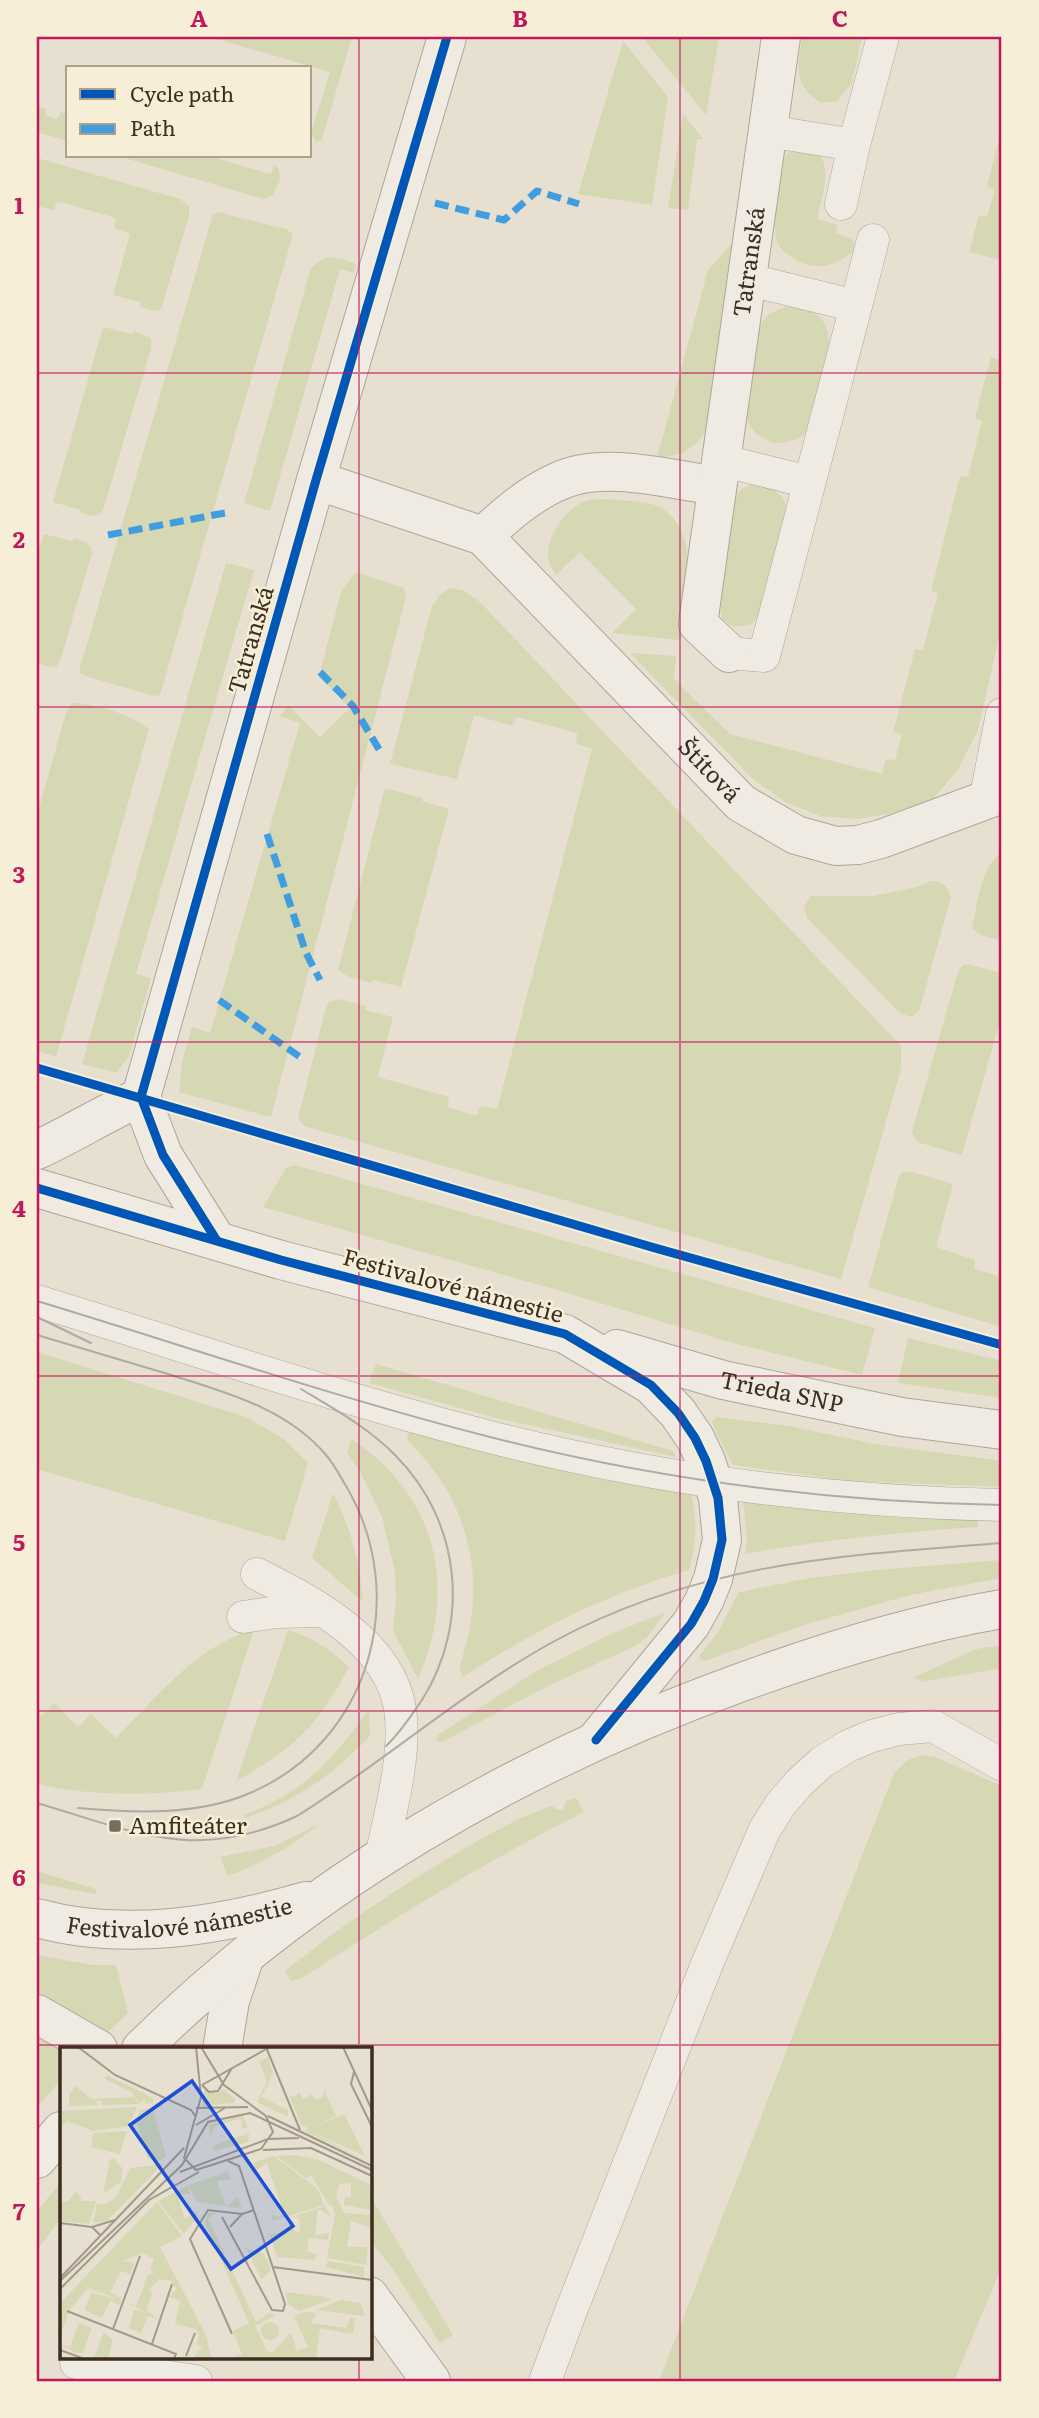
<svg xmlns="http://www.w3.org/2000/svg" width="1039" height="2418" font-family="Literata,serif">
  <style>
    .green { fill: #d6d7b3 }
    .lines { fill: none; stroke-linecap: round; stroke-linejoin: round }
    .service-casing { stroke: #ada599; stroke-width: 33 }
    .minor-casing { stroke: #ada599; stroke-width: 40 }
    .tertiary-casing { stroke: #ada599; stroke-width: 40 }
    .service { stroke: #efebe3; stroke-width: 32 }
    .minor { stroke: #efebe3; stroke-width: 38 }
    .tertiary { stroke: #efebe3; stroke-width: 38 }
    .tram { stroke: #afaaa2; stroke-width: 2 }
    .quiet { stroke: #3f9de0; stroke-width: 7; stroke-dasharray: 14 7; stroke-linecap: butt }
    .cycleway-casing { stroke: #f7eed8; stroke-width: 13 }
    .cycleway { stroke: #0057b8; stroke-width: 9 }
    .grid { fill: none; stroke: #c2185b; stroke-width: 2; stroke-opacity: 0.55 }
    .poi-dot { fill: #786c5e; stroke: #f7eed8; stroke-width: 2.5 }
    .labels { text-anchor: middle; stroke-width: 5; stroke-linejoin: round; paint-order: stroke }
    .street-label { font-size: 23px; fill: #3d2e20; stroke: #f7eed8 }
    .poi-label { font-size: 23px; fill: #3d2e20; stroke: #f7eed8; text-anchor: start }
    .inset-road { fill: none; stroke: #a3998a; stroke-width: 2 }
    .view { fill: #1d4ed8; fill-opacity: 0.15; stroke: #1d4ed8; stroke-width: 3.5 }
    .inset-edge { fill: none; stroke: #3d2e20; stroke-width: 3.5 }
    .neatline { fill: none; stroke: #c2185b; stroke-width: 2.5 }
    .grid-label { font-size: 23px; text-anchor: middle; font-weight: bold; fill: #c2185b }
  </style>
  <rect width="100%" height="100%" fill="#e7e0d1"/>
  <path class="green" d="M210,37h142l-30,102 -6,3 -5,-9 19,-61z
    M642,37h77l-13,78z
    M802,37h60l-10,46 -15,18 -16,2c-29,-20 -23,-35 -19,-66z
    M623,41l45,56 -16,108 -74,-11z
    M37,106l9,3v7l11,3 4,-7 7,3v26l-31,-9z
    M683,114l20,25h-6l-9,71 -20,-2z
    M1002,128v132l-33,-8 10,-37 8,2 8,-27 -8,-4z
    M792,150l25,2c17,16 4,47 0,67l21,6 -2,8 17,7 1,11c-18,15 -39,21 -60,8 -6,-4 -13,-9 -16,-15 -7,-13 -2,-68 4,-82 2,-5 6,-9 10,-12z
    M118,156h90l63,18 3,-9 5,4 1,11 -7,15 -9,4z
    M37,158l143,41 9,7v10l-28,93 -6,2 -15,-4v-5l-27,-7 17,-61 -16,-6 2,-10 -59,-17 -3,9 -17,-4z
    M218,212l68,17 7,5 -131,454 -2,7 -7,1 -68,-20 -5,-3v-5l131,-447 1,-5z
    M735,240l-28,189c-13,21 -26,27 -50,29l51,-188z
    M329,257l14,2 13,5 -2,9 -14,-4 -70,242 -26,-8 67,-235 8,-7z
    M789,306c56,7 39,45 30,83 -3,15 -4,35 -16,46 -9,7 -20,8 -31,8 -10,-5 -19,-10 -24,-21 -6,-16 5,-90 16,-103 6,-7 16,-10 25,-13z
    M103,327l29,7 2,-3 17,7v11l-47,158 -3,7 -8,2 -12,-3v-3l-28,-8z
    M1002,347v277l-24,106 -21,41 -24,28 -41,14 -34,6 -38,-3 -33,-13 -34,-24 -123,-126 47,3 -4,22 57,56 152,40 4,-15 9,1 7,-26 -9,-2 22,-83 8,1 15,-57 -7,-2 29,-115 8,1 14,-56 -7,-3 16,-61 8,3z
    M750,485c19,0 30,5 37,22l-26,106 -9,11 -18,3 -12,-8 -2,-13 12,-106 9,-10z
    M621,500c13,2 31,1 42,9 40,27 22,92 16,131l-67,-7 24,-24 -56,-57 -24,23c-4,-6 -8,-13 -8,-21 0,-20 19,-47 38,-53 11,-3 24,-1 35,-1z
    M44,534l28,7 2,-3 11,4 6,5 1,6 -31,105 -4,8 -7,1 -13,-4v-106z
    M226,563l28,7 -118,404 15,4 -22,78 -12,17 -35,-9z
    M356,572l48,16 2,9 -135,520 -92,-25 3,-31 10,-34 18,6 90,-310 -20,-7 9,-10 31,31 30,-29 -31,-32 22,-84z
    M450,588l15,3 15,11 421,444v23l-60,210 -537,-153 -6,-8 28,-110 3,-6 10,-3 27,7 -1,4 28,7 -15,60 71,20 -2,10 30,9 3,-10 17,3 95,-360 -16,-6 1,-10 -60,-16 -4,9 -39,-11 -17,64 -67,-15 42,-158 8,-11z
    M72,703c27,1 56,11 77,26l-93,328 -19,-6v-236l29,-102z
    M385,788l37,10v3l27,8 -48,178 -28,-7 -1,3 -25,-7 -9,-6z
    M1002,852v89l-22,-6 -8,-7c6,-25 8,-60 30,-76z
    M930,881c12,0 17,4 21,16l-32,114 -8,6 -11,-4 -93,-95 -3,-11 7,-11h63l43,-9z
    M966,964l36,9v41l-40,141 -45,-13 -5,-10 46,-160 4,-6z
    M295,1165l580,163 -13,47 -133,-33 -172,-52 -294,-83 23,-39z
    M903,1172h9l41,12 -17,63 39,13 -1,9 28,8v50l-134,-40 31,-111z
    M908,1338l94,23v37l-104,-15z
    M37,1352l209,65 38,22 24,24 -23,78 -248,-72z
    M376,1364l297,87 3,6 -180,-39 -127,-35z
    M716,1417l73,9 86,18 127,17v26l-150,-6 -119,-16 -19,-37 -2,-6z
    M409,1431l87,24 103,24 92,14c6,27 6,50 -2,77 -81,23 -156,61 -226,107l-4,-10c22,-59 19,-121 -12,-177 -11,-19 -26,-35 -40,-51z
    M351,1439c86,56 107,148 67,240l-25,-48 3,-30 -1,-29 -13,-55 -22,-46 -13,-18z
    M333,1493c19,38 26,67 30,109l-51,-44z
    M743,1502c79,9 156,16 235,18v7c-78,5 -155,13 -233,27l2,-17z
    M1002,1560v18l-92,17 -106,30 -99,36 -5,-1v-5l18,-23 21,-40 71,-14 67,-8z
    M666,1612l-18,24 -11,9 -95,44 -100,53 -6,-2 2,-5 98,-64 77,-38z
    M254,1630l-52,159c-53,7 -113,7 -165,-5v-72l4,4 13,-13 24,24 13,-13 25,24c40,-40 82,-94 138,-108z
    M288,1630c24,7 43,20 61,37 -31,58 -55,82 -113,114z
    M1002,1645v23l-81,14 -7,-5 62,-28z
    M369,1709l1,27c-36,38 -75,66 -125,82l-1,-3c59,-22 90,-56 125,-106z
    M921,1755l14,2 67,29v480l-48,115h-295l235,-608 14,-13z
    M576,1798l8,14c-97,49 -189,105 -280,165l-13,4 -6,-10c52,-42 109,-81 167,-115 32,-19 64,-38 100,-50l6,4 5,-1 3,-8z
    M319,1824c-28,23 -57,39 -91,52l-8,-19 54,-11z
    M37,1871l59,18v5l-59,-11z
    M37,1955l56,10h23l12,48 -21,20 -70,-39z
    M37,2035l24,14v31l-24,27z
    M61,2182v36l-24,32v-39z
    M369,2194l84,141 -13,8 -48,-75 -23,-29z"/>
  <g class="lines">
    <defs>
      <path id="service" d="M768,131l86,14
        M841,204l13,-59 29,-108
        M856,306l17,-66
        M720,460l89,22
        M729,653l35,3 92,-350 -110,-27
        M985,801l17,-87
        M37,1301c152,46 303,98 457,137 166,42 337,64 508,67
        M257,1574c54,27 133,68 143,135 7,44 -10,105 -19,148
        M243,1617l34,-5 45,-1
        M76,2363l120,18
        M545,2381l26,-70 136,-347 57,-133 16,-26 20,-23 22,-20 26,-16 24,-10 27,-7 34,-3 69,39"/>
      <g id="minor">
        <path id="s1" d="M316,480l167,56 258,267 55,32 40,11 22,-1 23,-6 121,-45"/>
        <path d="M483,536c23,-21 45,-41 74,-54 44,-22 112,-3 159,4"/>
        <path id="s2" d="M729,653l-31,-29 83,-587"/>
        <path d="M37,1150c35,-16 68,-37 104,-53"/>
        <path d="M217,1241l-54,-86 -22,-58 175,-617 131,-443"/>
        <path d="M222,2049l8,-48 15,-45"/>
        <path d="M369,2296l62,85"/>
      </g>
      <g id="tertiary">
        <path d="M37,1188l244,72 284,74 86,51 27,28 17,25 11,23 12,37 4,42 -9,39 -9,22 -13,23 -95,116"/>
        <path id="s3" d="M617,1349l106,31 179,37 100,13"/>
        <path id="s4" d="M37,1918c87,24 183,8 269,-17"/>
        <path d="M37,2014l61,35"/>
        <path d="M141,2049c169,-168 379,-287 601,-367 85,-31 171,-58 260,-73"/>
        <path d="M37,2159l24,-28"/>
      </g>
    </defs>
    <use href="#service" class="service-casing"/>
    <use href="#minor" class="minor-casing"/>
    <use href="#tertiary" class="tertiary-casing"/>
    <use href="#service" class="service"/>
    <use href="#minor" class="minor"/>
    <use href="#tertiary" class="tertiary"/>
    <path class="tram" d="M37,1301c152,46 303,98 457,137 166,42 337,64 508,67
      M37,1317l54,26
      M37,1335c44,13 88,26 131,39 56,18 119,34 158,81 8,9 14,21 20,31 65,110 24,256 -96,307 -53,23 -116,20 -172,15
      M301,1389c33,20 68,39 95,67 65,66 75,166 26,244 -11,16 -22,33 -36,46
      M37,1803c98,29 160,60 260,13 87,-54 164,-123 254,-173 145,-80 291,-88 451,-100"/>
    <path class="quiet" d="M435,203l69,17 33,-29 42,13
      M108,535l122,-23
      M320,672l33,34 27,45
      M267,834l39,119 14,27
      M219,1000l81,57"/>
    <defs>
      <path id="cycleway" d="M37,1068l618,180 347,97
        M37,1188l244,72 284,74 86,51 27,28 17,25 11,23 12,37 4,42 -9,39 -9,22 -13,23 -95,116
        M217,1241l-54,-86 -22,-58 175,-617 131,-443"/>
    </defs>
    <use href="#cycleway" class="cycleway-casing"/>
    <use href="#cycleway" class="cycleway"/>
  </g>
  <path class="grid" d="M359,37v2012M680,37v2344M37,373h965M37,707h965M37,1042h965M37,1376h965M37,1711h965M37,2045h965M359,2357v24"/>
  <rect class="poi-dot" x="108" y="1819" width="14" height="14" rx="3.5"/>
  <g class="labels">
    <g class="street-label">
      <text dy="8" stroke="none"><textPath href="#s2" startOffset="408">Tatranská</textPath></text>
      <text transform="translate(251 640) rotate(-74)" y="8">Tatranská</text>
      <text dy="8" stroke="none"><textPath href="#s1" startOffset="502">Štítová</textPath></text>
      <text transform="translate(453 1286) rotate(15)" y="8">Festivalové námestie</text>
      <text dy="8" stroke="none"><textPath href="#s3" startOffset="170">Trieda SNP</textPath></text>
      <text dy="8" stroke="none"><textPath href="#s4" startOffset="144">Festivalové námestie</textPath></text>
    </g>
    <g class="poi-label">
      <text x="129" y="1834">Amfiteáter</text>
    </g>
  </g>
  <g transform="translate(60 2047)">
    <rect width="312" height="312" fill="#e7e0d1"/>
    <path d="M208,10l5,17 -12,23 27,13v7l-31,-15 10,-20 -8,-20zM47,28l46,23v5l-8,1v-6l-5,6 -9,-12 -26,-13zM16,39l15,13 43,-2 4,7 -35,1 -3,-5 -5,1 4,4 -30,1v-12zM163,42l13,11 -3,3 -31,3 2,-16 15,3zM264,43l12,26 -23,12 31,-14 21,42 -57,-26 56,30 -59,-29 3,-3 -7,-3 -11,-28 5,-3 -2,5 6,-7 4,7 9,-5 3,6 8,-3zM77,60l-9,19 -35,5 -26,-10 -7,6v-16zM93,61l13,49 -7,4 -11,-2 -12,-39 4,-10zM182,68l6,12 -6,2 -1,-11 -27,9 -4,12 -1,-14zM67,84l-7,23 -29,-7 2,-14zM189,86l-1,9 -34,9 -2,-5zM235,108l24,5 52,25v25l-27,-5v-7l7,-1v-14l-12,1 -3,14 9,15 26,2v13l-20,-7 -4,26h21l-2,18 -39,-7 8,-44 -3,-7 3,-1 -6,-1 -18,-30 -5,3 -30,-22zM214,109l44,33 6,16 -51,16 -2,-7 6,3 7,-3 -13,-38 -4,-13 -11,8 -3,-9zM54,111l8,10 -1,14 -18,12 7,-35zM103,117l-56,57 -14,2 4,-19h9l10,-7 14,-29zM168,124l3,9 -14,1 9,25 12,-9 4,12 -46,-8 -7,-16zM128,138l2,9h-13l8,25 11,-8 2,5 -14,18 -26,-33zM17,143l5,11h14l-7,23 -29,-3v-20l8,1zM97,155l25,34 -22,11 46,88 5,23h-18l9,-11 -6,-3 3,-9 -3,-6 -21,-5 5,-23 -11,-4 7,-8 -5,-8 -11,-2 -12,11 5,2 -7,18 13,10 -11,-4 -7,17 -12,-5 5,-18 10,1 -19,-9 11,4 12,-31 7,-3 -5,-2 4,-11 -12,-6 -20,8 13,2 -5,11 -9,-3 -11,22 11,5 -1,7 -10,-4 -8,17 -18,-8 7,-17 28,6 -31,-11 -18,21 -10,27 2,-35zM265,159l6,10 -13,-7 -3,26 14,-2 -1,7 -19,-2 -2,14 9,2 -1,6 -38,-3 -9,-26 3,4 20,-7 9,5 -1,-16 -10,1zM159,165l-11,6 48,104 13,-9 7,2 -21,11 12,25 5,2 19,-20 6,18 11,-4 -14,-31 11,-4 11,1 -5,10 35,5 4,-10h5l-2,16 -33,-6 -4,30h-81l7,-4 -9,-23 16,-8 -44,-99 3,-11zM186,201l17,5 5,9 3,8 -10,9zM268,214l36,6v10l-38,-10zM225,245l34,4 14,3 -34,12 -10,-6zM281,253l20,3 4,13 -49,-6zM201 284a9 9 0 1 1 18 0a9 9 0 1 1-18 0ZM19,276l13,5 -9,25h-7l-16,-9 10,3zM44,285l9,8 -5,18 -24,-1h10z" fill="#d6d7b3"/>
    <path class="inset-road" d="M18,0l37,28 76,35 5,7M136,0l5,50 -17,61 12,12 65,-21 12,-17 -7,-16 -42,-31 -23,-38M206,0l34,83M283,0l29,63M294,25l-3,12 21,43M142,38l68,-38M142,38l7,7 9,-1 14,-23M136,61l52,-1M208,69l104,50M136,78l29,-17M203,103l48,-2 61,28M120,125l88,-33 31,-1M162,170l50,93 11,1 2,-7 -46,-138 -11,-5M0,176l32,4M170,180l12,-13 12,-4M41,189l-9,-9 23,-7M213,220l99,13M0,231l124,-130M0,234l122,-116 26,-43 42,-9 122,57M0,242l89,-89 50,-28M7,264l109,43 -2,4M53,282l27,-73M172,287l-42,-95 18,-29 34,4M92,297l20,-60M0,303l22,8M126,309l9,-23"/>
    <path class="view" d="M132,34l101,145 -62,43 -101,-144z"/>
    <rect width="312" height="312" class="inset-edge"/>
  </g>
  <rect width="1039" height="2418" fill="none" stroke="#f7eed8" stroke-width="77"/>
  <rect x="66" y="66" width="245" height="91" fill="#f7eed8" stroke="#ada18e" stroke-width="2"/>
  <rect x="80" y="89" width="35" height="10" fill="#0057b8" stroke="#ada18e" stroke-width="2"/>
  <text x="130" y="102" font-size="21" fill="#3d2e20">Cycle path</text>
  <rect x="80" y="124" width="35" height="10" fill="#3f9de0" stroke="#ada18e" stroke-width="2"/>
  <text x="130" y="136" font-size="21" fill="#3d2e20">Path</text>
  <rect x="38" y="38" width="962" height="2342" class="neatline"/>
  <g class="grid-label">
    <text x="199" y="27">A</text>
    <text x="520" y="27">B</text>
    <text x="840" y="27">C</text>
    <text x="19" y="214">1</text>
    <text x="19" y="548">2</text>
    <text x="19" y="883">3</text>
    <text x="19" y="1217">4</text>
    <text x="19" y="1551">5</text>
    <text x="19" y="1886">6</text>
    <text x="19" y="2220">7</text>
  </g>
</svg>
